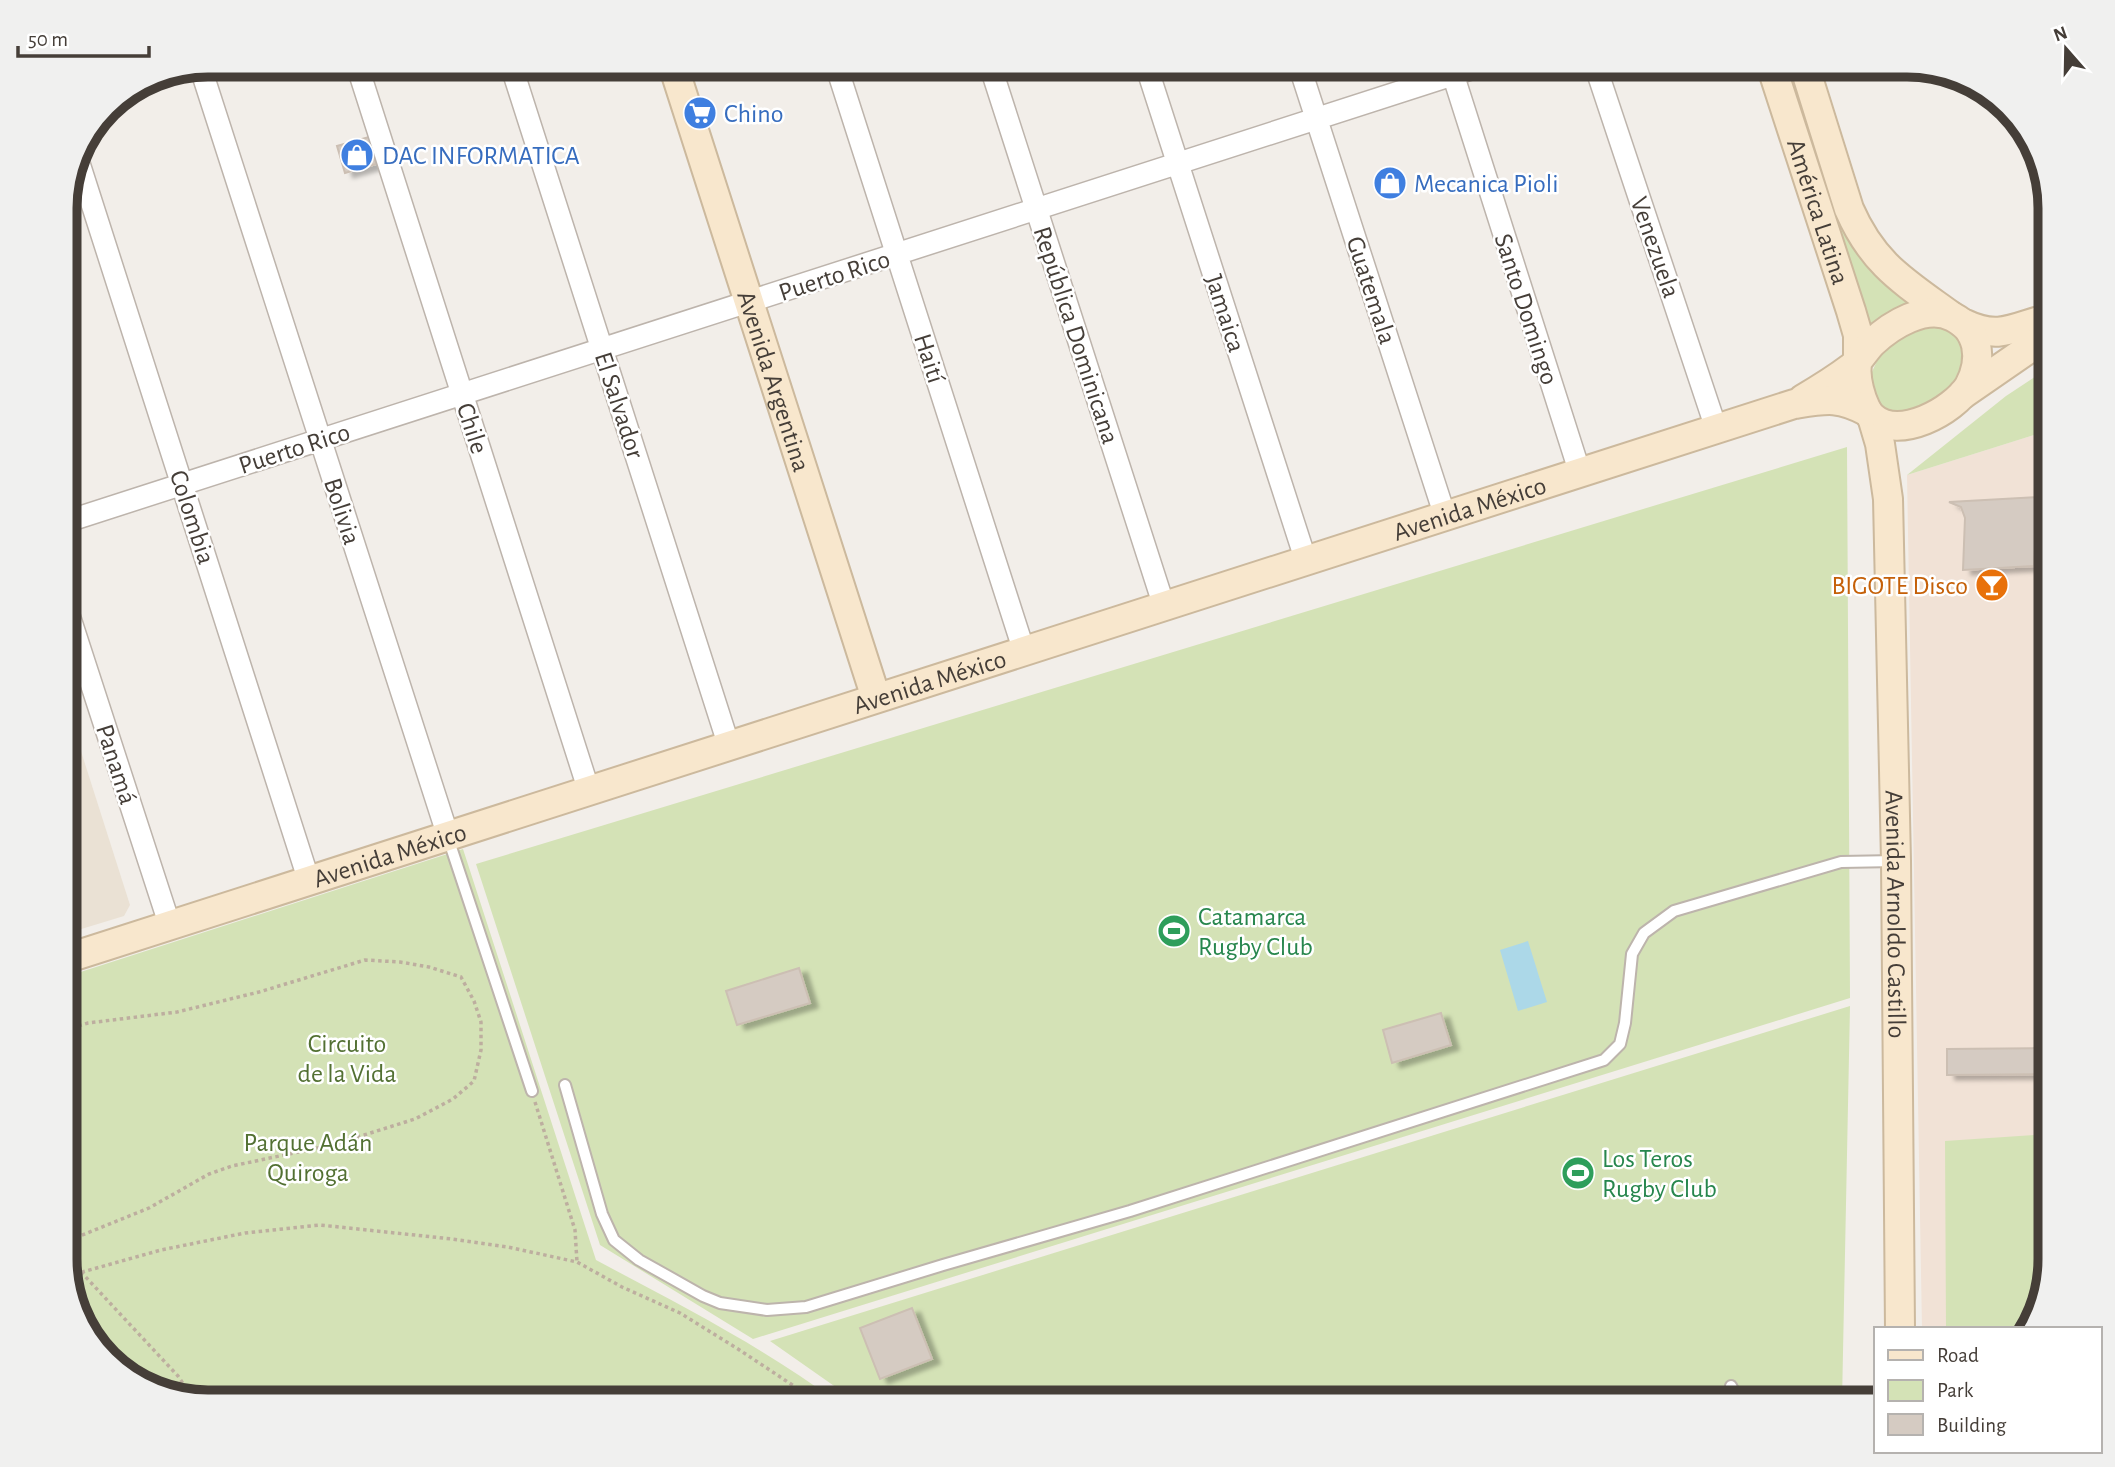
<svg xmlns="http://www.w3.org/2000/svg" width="2115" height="1467" font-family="'Alegreya Sans',sans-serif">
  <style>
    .commercial { fill: #f1e2d6 }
    .education { fill: #eae1d4 }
    .green { fill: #d4e2b6 }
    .water { fill: #acd8e8 }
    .building { fill: #d5cbc2; stroke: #ccbfb3; stroke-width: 2; filter: url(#shadow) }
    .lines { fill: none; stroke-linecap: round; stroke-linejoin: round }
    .lane-casing { stroke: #bdb4ac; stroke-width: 14 }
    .street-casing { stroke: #bdb4ac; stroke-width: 24 }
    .secondary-casing { stroke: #ccb99d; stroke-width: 32 }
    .path { stroke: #bdae9f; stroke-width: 3.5; stroke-dasharray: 3.5 3.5; stroke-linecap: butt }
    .lane { stroke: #fff; stroke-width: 10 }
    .street { stroke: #fff; stroke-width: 21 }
    .secondary { stroke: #f8e7cd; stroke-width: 28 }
    .labels { text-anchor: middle; stroke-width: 5; stroke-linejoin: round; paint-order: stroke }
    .shop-label { font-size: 26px; fill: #366cbe; stroke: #fff; text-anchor: start }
    .street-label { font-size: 26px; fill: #453e38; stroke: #fff }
    .food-label { font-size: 26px; fill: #c56008; stroke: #fff; text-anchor: end }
    .leisure-label { font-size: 26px; fill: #27864d; stroke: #fff; text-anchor: start }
    .park-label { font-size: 26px; fill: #527032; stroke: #fff }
    .rim { fill: none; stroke: #453e38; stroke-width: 9 }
  </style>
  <defs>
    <filter id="shadow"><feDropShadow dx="8" dy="4.5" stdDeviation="2" flood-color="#0004"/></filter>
  </defs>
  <rect width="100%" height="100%" fill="#f2eee9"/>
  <path class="commercial" d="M2050,430v829l-21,70h-107l-15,-854z"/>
  <path class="education" d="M65,701l65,204 -6,11 -59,18z"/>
  <path class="green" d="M1780,65h13l46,150 74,89 -44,30z
    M1938,322c7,4 19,9 23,15 15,19 -5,51 -21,63 -12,9 -33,12 -47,16l-18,-12 -6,-26 8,-17 14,-18 16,-12z
    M2050,367v63l-143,45 99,-79z
    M1847,447l3,551 -1097,341 -153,-94 -124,-381z
    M463,849l133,411c82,44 166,86 241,142h-629l-80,-24 -44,-48 -19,-62v-291z
    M1850,1006l-8,396h-985l-87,-61z
    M2050,1134v125l-21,70h-83l-1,-188z"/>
  <path class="water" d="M1528,941l19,61 -29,9 -18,-61z"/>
  <path class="building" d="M369,137l7,27 -31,9 -8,-27z
    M2038,497l-4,69 -71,4 2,-52 -4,-11 -12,-5z
    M799,968l11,35 -73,22 -11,-34z
    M1441,1013l10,32 -59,18 -9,-33z
    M2050,1048v26l-103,1v-26z
    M912,1308l20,51 -52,20 -20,-51z"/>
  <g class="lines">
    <defs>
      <path id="lane" d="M448,838l84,253
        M565,1085l37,129 12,26 25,20 64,36 17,7 47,7 39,-3 137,-42 187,-54 474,-151 16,-16 5,-21 7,-69 12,-21 30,-22 167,-49 55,-1
        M1731,1386l8,16"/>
      <path id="street" d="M357,65l232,726
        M511,65l218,681
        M836,65l188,586
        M990,65l174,541
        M1146,65l160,496
        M1299,65l146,451
        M1450,65l130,408
        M1595,65l121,363
        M200,66l248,770
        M76,154l233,727
        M65,522l1418,-457
        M65,603l105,323"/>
      <g id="secondary">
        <path id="s1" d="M673,65l203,633"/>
        <path id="s2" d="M1771,65l80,246 7,24v24"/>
        <path d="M1804,65l45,144c24,55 54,72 101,106"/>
        <path d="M1965,324c35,17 51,2 85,-6"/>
        <path d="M1963,394l87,-60"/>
        <path d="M1803,399c17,-10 33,-20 49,-32 7,-6 13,-17 20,-24 19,-18 54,-40 81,-26 13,7 19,14 23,28 3,14 0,28 -7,41 -16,25 -70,55 -97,31 -5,-4 -7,-11 -10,-18 -4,-12 -7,-23 -5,-36"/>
        <path id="s3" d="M1872,417l8,27 8,55 8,362 4,468"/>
        <path id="s4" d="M65,959l1729,-555c32,-5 45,-8 74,8"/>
      </g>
    </defs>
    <use href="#lane" class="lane-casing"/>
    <use href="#street" class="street-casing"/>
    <use href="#secondary" class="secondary-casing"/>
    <path class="path" d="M65,1030l23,-7 89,-11 82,-20 106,-32 35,2 29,5 32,10 13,24 7,21v28l-7,31 -21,18 -38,20 -51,16 -42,12 -90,19 -23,8 -60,34 -84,34
      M535,1102l40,128 2,32
      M81,1272l97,104 14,21
      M68,1276l93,-26 84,-17 75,-8 132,14 56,8 69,15 45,25 58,26 58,36 80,53"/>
    <use href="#lane" class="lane"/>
    <use href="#street" class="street"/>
    <use href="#secondary" class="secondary"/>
  </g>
  <defs>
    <symbol id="supermarket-disc" viewBox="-11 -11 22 22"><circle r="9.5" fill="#3f7fe0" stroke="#fff"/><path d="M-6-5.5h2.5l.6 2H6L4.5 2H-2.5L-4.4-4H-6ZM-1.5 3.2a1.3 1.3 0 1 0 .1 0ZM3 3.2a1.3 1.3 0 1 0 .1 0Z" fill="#fff"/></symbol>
    <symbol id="shop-disc" viewBox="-11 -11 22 22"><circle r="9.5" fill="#3f7fe0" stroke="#fff"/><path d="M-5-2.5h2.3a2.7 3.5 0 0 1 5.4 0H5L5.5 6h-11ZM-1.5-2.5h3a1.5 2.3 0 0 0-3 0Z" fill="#fff"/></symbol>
    <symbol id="bar-disc" viewBox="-11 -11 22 22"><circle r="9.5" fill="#e8710a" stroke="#fff"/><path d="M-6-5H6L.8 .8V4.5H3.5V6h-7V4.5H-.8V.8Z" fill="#fff"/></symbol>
    <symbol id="stadium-disc" viewBox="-11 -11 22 22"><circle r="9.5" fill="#2e9e5b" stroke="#fff"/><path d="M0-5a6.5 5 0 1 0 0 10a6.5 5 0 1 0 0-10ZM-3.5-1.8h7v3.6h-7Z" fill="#fff"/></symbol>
  </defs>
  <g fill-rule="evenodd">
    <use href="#supermarket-disc" x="681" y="94" width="38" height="38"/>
    <use href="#shop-disc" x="338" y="136" width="38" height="38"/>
    <use href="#shop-disc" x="1371" y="164" width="38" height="38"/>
    <use href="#bar-disc" x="1973" y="566" width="38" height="38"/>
    <use href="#stadium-disc" x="1155" y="912" width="38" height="38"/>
    <use href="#stadium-disc" x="1559" y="1154" width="38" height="38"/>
  </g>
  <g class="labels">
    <g class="shop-label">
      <text x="724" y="122">Chino</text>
      <text x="382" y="164">DAC INFORMATICA</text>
      <text x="1414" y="192">Mecanica Pioli</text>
    </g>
    <g class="street-label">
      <text dy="9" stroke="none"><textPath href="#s2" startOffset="154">América Latina</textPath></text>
      <text transform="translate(1656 247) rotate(71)" y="9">Venezuela</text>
      <text transform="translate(834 275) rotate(-18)" y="9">Puerto Rico</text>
      <text transform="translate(1372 290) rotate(72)" y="9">Guatemala</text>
      <text transform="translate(1527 309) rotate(72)" y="9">Santo Domingo</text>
      <text transform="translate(1226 313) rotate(72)" y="9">Jamaica</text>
      <text transform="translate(1077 335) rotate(72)" y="9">República Dominicana</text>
      <text transform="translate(930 358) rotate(72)" y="9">Haití</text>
      <text dy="9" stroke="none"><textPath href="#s1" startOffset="332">Avenida Argentina</textPath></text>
      <text transform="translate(620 405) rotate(72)" y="9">El Salvador</text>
      <text transform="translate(473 428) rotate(72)" y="9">Chile</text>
      <text transform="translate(294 448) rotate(-18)" y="9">Puerto Rico</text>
      <text dy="9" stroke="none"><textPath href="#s4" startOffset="1475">Avenida México</textPath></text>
      <text transform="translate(343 511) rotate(72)" y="9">Bolivia</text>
      <text transform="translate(193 517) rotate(72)" y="9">Colombia</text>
      <text dy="9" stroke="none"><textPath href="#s4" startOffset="908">Avenida México</textPath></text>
      <text transform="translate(117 764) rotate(72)" y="9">Panamá</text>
      <text dy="9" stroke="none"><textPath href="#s4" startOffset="341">Avenida México</textPath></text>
      <text dy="9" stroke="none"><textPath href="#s3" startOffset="499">Avenida Arnoldo Castillo</textPath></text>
    </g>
    <g class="food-label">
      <text x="1968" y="594">BIGOTE Disco</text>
    </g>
    <g class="leisure-label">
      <text x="1198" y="925">Catamarca<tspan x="1198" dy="30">Rugby Club</tspan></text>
      <text x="1602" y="1167">Los Teros<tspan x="1602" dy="30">Rugby Club</tspan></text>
    </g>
    <g class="park-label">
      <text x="347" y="1052">Circuito<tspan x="347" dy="30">de la Vida</tspan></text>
      <text x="308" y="1151">Parque Adán<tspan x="308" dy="30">Quiroga</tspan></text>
    </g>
  </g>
  <path d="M0 0H2115V1467H0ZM208 77H1907A131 131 0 0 1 2038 208V1259A131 131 0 0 1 1907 1390H208A131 131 0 0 1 77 1259V208A131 131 0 0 1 208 77Z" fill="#f0f0ef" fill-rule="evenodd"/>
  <path class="rim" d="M208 77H1907A131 131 0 0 1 2038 208V1259A131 131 0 0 1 1907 1390H208A131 131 0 0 1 77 1259V208A131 131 0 0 1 208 77Z"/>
  <rect x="1874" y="1327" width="228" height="126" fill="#ffffff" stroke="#b5b2af" stroke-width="2"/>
  <rect x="1888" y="1350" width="35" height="10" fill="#f8e7cd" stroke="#b5b2af" stroke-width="2"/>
  <text x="1937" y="1362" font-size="21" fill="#453e38">Road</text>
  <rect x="1888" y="1380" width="35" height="21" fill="#d4e2b6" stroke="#b5b2af" stroke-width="2"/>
  <text x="1937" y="1397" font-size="21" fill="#453e38">Park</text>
  <rect x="1888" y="1414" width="35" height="21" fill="#d5cbc2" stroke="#b5b2af" stroke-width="2"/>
  <text x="1937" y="1432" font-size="21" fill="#453e38">Building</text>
  <g transform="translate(2066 49) rotate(340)" stroke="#ffffff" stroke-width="5" paint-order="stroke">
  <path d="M0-5L12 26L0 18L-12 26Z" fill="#453e38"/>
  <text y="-10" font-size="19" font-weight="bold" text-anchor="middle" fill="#453e38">N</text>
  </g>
  <path d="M18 46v10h131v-10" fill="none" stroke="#453e38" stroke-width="3.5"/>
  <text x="28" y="46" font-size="21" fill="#453e38" stroke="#ffffff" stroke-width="5" paint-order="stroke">50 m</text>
</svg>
